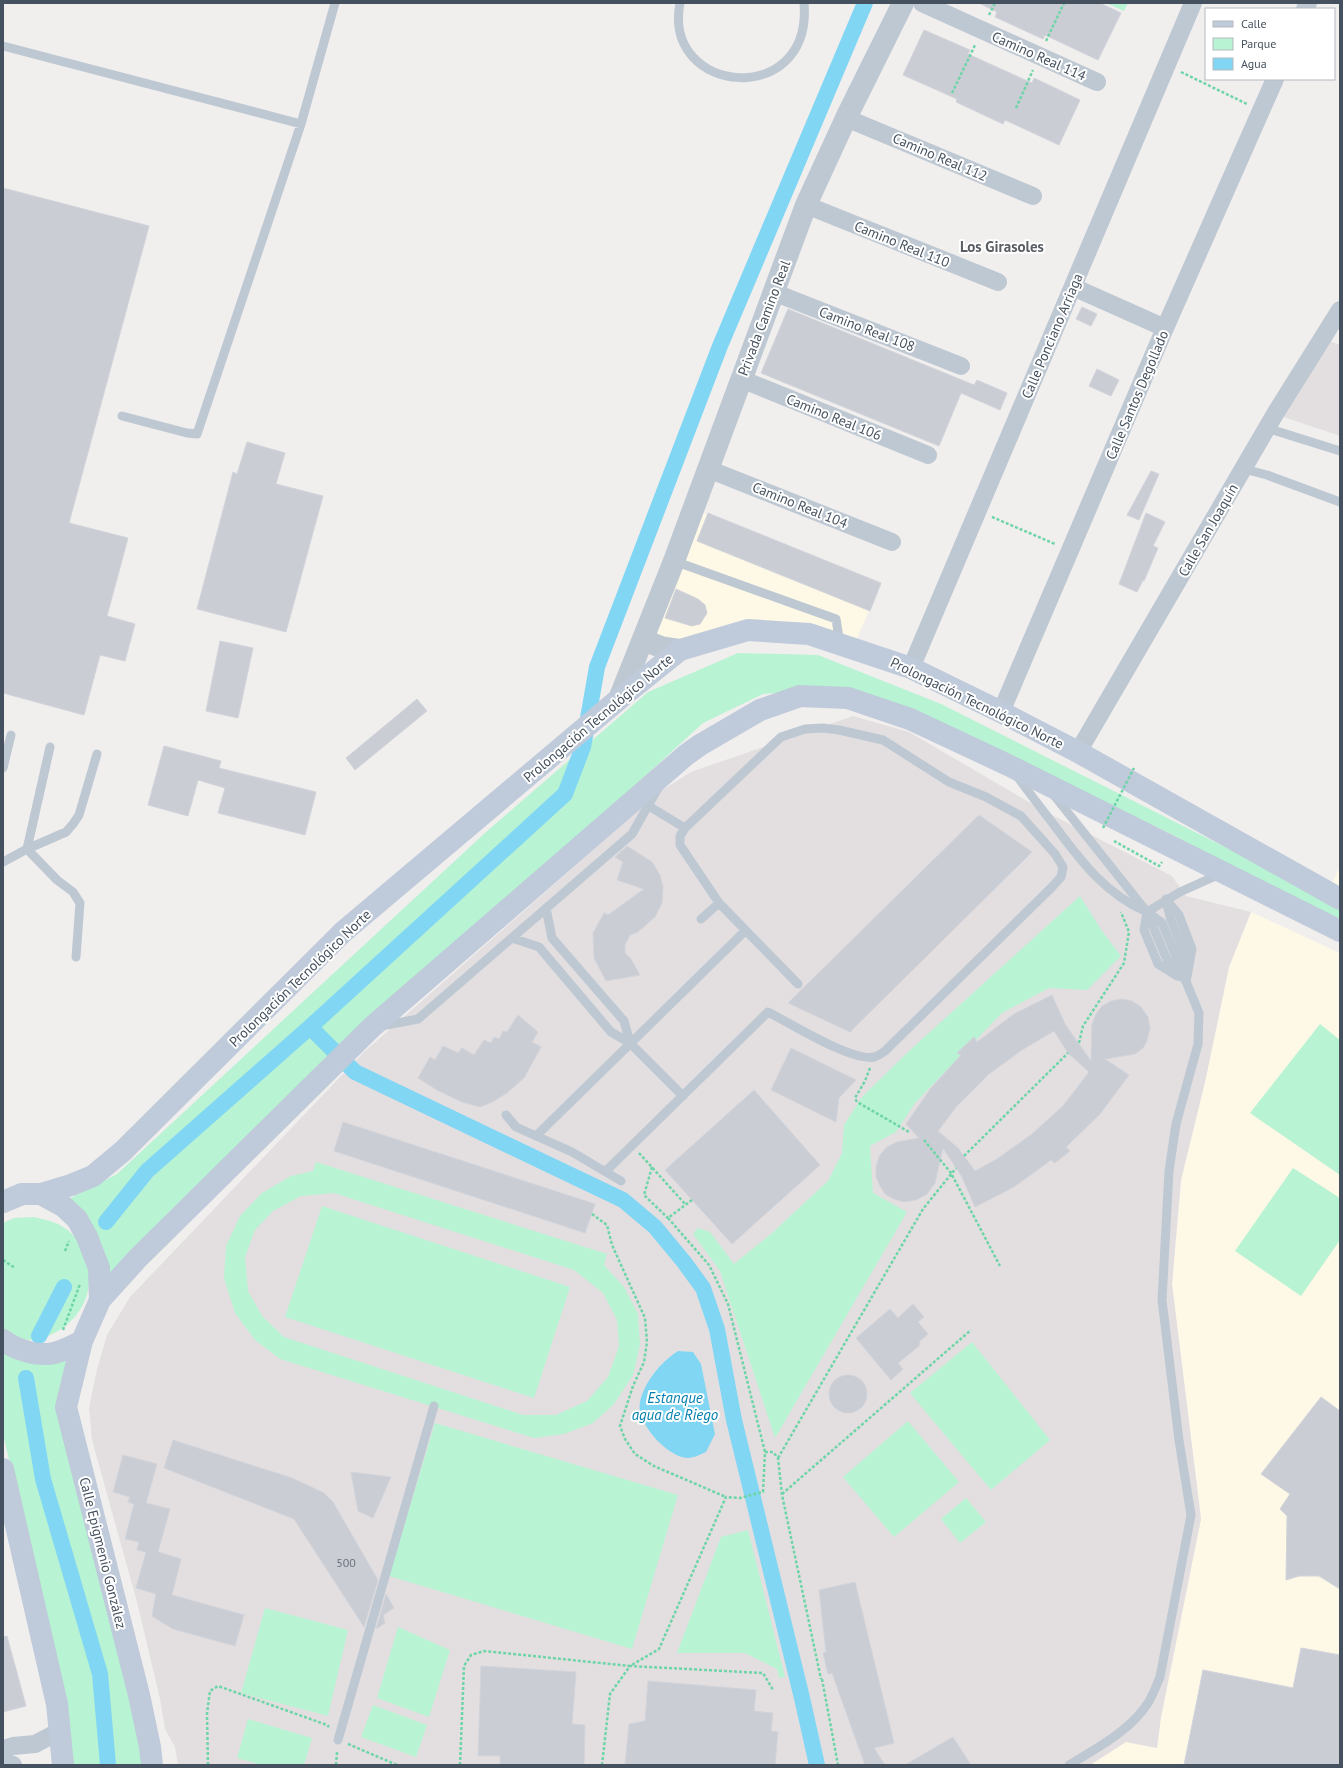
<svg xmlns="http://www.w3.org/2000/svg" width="1343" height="1768" font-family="'PT Sans',sans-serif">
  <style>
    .commercial { fill: #fef8e6 }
    .education { fill: #e3dfe0 }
    .green { fill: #b8f3d3; fill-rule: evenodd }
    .water { fill: #81d6f4 }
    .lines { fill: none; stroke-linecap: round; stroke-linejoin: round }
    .canal { stroke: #81d6f4; stroke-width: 16 }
    .building { fill: #cacdd4; stroke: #d2d4db; fill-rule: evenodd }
    .path { stroke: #6dd5a8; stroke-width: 2.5; stroke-dasharray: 3 2; stroke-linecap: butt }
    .service { stroke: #bec8d2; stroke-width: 9 }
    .minor { stroke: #bec8d2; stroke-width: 18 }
    .tertiary { stroke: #bec8d2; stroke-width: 22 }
    .secondary { stroke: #bfcada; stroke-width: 22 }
    .path-bridge { stroke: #6dd5a8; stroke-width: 2.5; stroke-dasharray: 3 2; stroke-linecap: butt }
    .labels { text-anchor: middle; stroke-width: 4; stroke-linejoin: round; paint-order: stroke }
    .number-label { font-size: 12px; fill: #66707c }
    .street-label { font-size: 14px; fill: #45515e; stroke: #fff }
    .neighbourhood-label { font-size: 15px; font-weight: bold; fill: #5a5e64; stroke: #fff }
    .water-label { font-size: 15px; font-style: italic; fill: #017fae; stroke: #fff }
  </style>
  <rect width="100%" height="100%" fill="#f1eeee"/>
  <path class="commercial" d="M693,509l188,74 -28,65 -105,-18 -68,20 -37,-10z
    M1340,867v32l-13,-7z
    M1251,912l89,41v812h-250l36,-23 31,6 4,-31 40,-198 -29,-235 9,-104 24,-98 24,-115z"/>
  <path class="education" d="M1322,338l18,7v91l-65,-22z
    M853,716l56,16 137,80 126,64 14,20 65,16 -22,55 -24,115 -24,98 -9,104 29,235 -40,198 -4,31 -31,-6 -36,23h-912l-3,-18 -10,-18 -5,-30 -23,-97 -45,-162 -3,-32 8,-39 10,-34 23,-38 234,-245 295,-260 32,-20z"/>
  <path class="green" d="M1106,3h22l-4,8z
    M738,653l80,2 123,49 399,201v19l-167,-89 -66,-32 -270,-115 -74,6 -60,29 -534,489 -65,72 -39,-83 52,-27 369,-342 162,-140z
    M1080,896l22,35 19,25 -34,34 -38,-2 -47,25 -87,90 -19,29 -26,14 3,47 34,19 -132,226 -55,-167 -27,-37 5,-6 12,4 24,32 38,-31 56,-52 14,-28 2,-28 18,-28 47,-46z
    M1320,1024l20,16v135l-90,-62z
    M316,1162l291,92 -3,11 20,22 14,27 2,31 -7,30 -19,29 -21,19 -29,11 -30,4 -254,-79 -25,-19 -20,-27 -11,-35 2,-32 14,-30 22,-23 29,-17 22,-5zM334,1193l240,77 29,23 14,27 2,26 -11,31 -21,24 -31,14h-33l-239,-78 -22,-21 -14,-25 -3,-34 10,-27 18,-19 28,-15z
    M1293,1168l47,30v42l-39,56 -66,-45z
    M322,1206l248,81 -36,111 -249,-81z
    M34,1217c13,3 28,6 38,17 29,31 21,78 -16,98 -8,5 -19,8 -29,8 -8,0 -17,-4 -24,-6v-111l11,-5z
    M972,1342l78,98 -59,50 -81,-97z
    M3,1348l69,5 -13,53 84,339v20h-71l-34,-182 -35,-149z
    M908,1421l51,61 -65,55 -51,-60z
    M435,1423l243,72 -46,154 -243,-73z
    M966,1498l20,24 -26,21 -19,-24z
    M748,1530l37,147 -6,1 -2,-9 -32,-16h-68l44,-116z
    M265,1608l83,22 -20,86 -87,-23z
    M398,1627l52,23 -21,67 -52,-19z
    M373,1705l54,20 -11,32 -55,-20z
    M248,1719l64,19 -8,27h-42l-25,-7z"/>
  <path class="water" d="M678,1351l15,1 8,12 14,70 -9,18c-5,2 -12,6 -18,6 -20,0 -53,-36 -48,-56 5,-21 20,-39 38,-51z"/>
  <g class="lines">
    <path class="canal" d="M310,1027l45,45 268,128 32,27 29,35 19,26 14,41 17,91 68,278 15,67
      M106,1222l41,-51 163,-144 255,-233 18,-47 14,-80 123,-321 145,-343
      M39,1336l25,-49
      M26,1378l17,101 57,195 8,91"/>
  </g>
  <path class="building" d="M979,3h121l21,10 -23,47 -53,-25 -2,4 -48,-22 2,-5z
    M924,30l46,20 -2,4 64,29 2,-5 46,22 -21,45 -54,-25 -2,4 -47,-22 1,-3 -54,-24z
    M3,188l146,38 -80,297 59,15 -21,78 28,8 -10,37 -25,-6 -16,60 -81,-22z
    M1082,307l15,7 -6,12 -15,-7z
    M788,309l186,76 3,-5 30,13 -7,17 -39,-17 -22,53 -178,-73z
    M1097,369l22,11 -8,16 -22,-10z
    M247,442l38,11 -9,31 47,12 -37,136 -89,-23 36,-137 4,2z
    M1151,471l8,3 -20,46 -12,-5z
    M708,513l173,70 -11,28 -173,-70z
    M1146,513l19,9 -12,24 5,2 -14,33 -1,-1 -6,12 -18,-8z
    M676,589l22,10 7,6 2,8 -7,11 -8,2 -27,-8z
    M220,641l33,7 -15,70 -32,-7z
    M417,699l10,12 -72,59 -9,-12z
    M164,746l57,15 -2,7 97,24 -11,43 -87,-22 7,-25 -27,-8 -10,36 -40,-11z
    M979,815l53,37 -182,180 -62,-29z
    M627,846l25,16 8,13 3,12 -1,16 -7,14 -17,15 -8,3 -5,10v8l6,6 9,16 -34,6 -12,-23 -1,-25 11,-20 4,2 36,-26 -27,-9 6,-18 -8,-5z
    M1052,995l13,29 26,37 1,-37 4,-10 6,-8 9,-5 10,-2 11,2 9,6 7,10 2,11 -3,13 -4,7 -8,6 -30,5 24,16 -29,39 -34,33 4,4 -15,12 -4,-3 -37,27 -39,20 -13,-30 -19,-29 -8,35 -8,11 -11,6 -12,2 -10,-3 -9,-5 -5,-8 -4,-9v-11l4,-11 7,-8 10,-5 22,-4 -13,-14 25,-36 30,-33 -4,-2 17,-16 3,5 37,-28zM1054,1031l14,22 21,19 -26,34 -31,28 -35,25 -22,12 -17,-23 -20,-17 19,-25 32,-32 33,-24z
    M518,1015l20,17 -6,10 9,5 -17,31 -17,15 -15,9 -12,5 -18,-5 -25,-12 -19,-12 12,-21 5,3 8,-14 15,7 4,-5 12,7 10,-15 7,3 3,-6 5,2 4,-8 4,1z
    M791,1048l65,32 -17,18 -3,24 -65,-32z
    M754,1090l66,75 -88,79 -67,-74z
    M343,1122l252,82 -10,29 -251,-82z
    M913,1304l11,13 -6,5 10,12 -8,7 -1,5 -21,17 5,6 -12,11 -35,-42 34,-29 8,9z
    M829 1394a19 19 0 1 1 38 0a19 19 0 1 1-38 0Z
    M1321,1397l19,14v178l-21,-13h-20l-13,4 1,-64 -7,-7 10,-15 -29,-20z
    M173,1440l119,38 32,15 9,9 45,78 -14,47 -70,-108 -130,-51z
    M123,1455l34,9 -11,39 24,6 -12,43 23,7 -9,36 72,20 -9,31 -62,-17 -21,-13 4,-22 -20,-6 10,-36 -9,-2 2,-8 -14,-3 9,-35 -6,-2 2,-5 -17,-5z
    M351,1472l40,5 -18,41 -15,-7z
    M855,1582l39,161 -20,5 11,17h-20l-33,-92 -4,1 -5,-21 3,-1 -7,-62z
    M386,1594l8,14 -11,7 2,8 -9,6z
    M7,1636l19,70 -23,6v-75z
    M1301,1648l39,7v110h-156l19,-95 90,18z
    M481,1666l95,6 -4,52 13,1 -1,40h-84v-9h-22z
    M648,1681l108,9 -2,21 19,2 -2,18 7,1 -3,33h-150l4,-41 16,-3z
    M953,1737l18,28h-66z"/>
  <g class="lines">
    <path class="path" d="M989,15l6,-12
      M1046,41l18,-38
      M1181,72l66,32
      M952,93l23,-48
      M1016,108l17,-38
      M992,517l63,27
      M1114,841l45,25 3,-4
      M1079,1043l4,-17 41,-63 5,-31 -8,-20
      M870,1068l-5,13 -10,17 2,4 52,30
      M924,1140l27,33 49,93
      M639,1153l47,52
      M964,1156l104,-103
      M652,1167l-8,28 24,23
      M692,1200l-24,18 41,47 19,39 37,148
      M592,1214l15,11 5,20 33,73 2,24 -3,20 -11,24 -13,40 5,13 10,15 19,12 72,31
      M65,1251l4,-10
      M3,1260l12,8
      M63,1330l17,-46
      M778,1458l145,-249 33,-41
      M782,1494l189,-164
      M822,1679l16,86
      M348,1744l49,21
      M208,1765l-1,-52 3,-22 8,-5 109,39 2,2
      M336,1765l1,-13
      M460,1765l4,-99 7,-11 13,-4 146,15 29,-17 67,-152 14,1 23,-6 2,-40h8l5,6 4,37 39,184
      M602,1765l8,-71 20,-28 133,7 10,17"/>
    <path class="service" d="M680,3c-18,93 133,106 124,0
      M3,46l298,78
      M122,416l65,17 10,1 104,-310 34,-121
      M1267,428l73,23
      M1244,469l23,6 73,27
      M674,561l162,58 4,25
      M50,747l-23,102 30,31 16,12 7,11 -4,54
      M3,768l8,-33
      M1017,776c12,17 25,33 37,49 27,36 51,69 93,87l20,48 14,17
      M1053,794l94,118 15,11 37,90 -1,31 -22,80 -7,47 -7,129 17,140 12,75 -31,162c-4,9 -7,18 -12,26 -18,28 -51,45 -79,62
      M643,804l9,4 33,20
      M3,862l24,-13 39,-17 7,-8 6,-9 18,-61
      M1166,899l13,16 13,34 -6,33
      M1166,901l5,19 13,33 1,16
      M546,908l6,30 72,83 6,22
      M701,919l18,-16
      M512,938l27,9 72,85 19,11 53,53
      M1177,976l-19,-12 -14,-34 3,-18 33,-20 40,-18
      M381,1026l37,-7 214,-185 26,-46
      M506,1115l10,12 56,25 49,29
      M536,1136l209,-205
      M606,1171l162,-159c22,11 84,50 106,45 4,-1 8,-4 11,-6l167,-164 9,-10 2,-10 -8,-13 -34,-38 -35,-19 -37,-15 -66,-42 -44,-10 -16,-2 -18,1 -24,8 -96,91 -5,8v9l39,58 79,81
      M338,1740l96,-334"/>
    <path class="minor" d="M922,3l175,79
      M1305,9l3,-6
      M846,118l187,78
      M806,205l192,77
      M1073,287l92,41
      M773,292l188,74
      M741,379l187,76
      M708,469l184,73
      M911,668l282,-665
      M1001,712l164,-384 110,-249
      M1078,752l197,-338 65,-104
      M3,1749l10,-3 22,-2 25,-13
      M3,1760l3,3 7,2"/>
    <path class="tertiary" d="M643,640l18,7 19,3
      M619,699l55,-138 132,-356 40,-87 57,-115"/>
    <path class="secondary" d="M41,1194l30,-9 22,-9 30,-25 220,-219 276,-233 61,-49 68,-20 61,4 102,34 90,44 77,40 262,147
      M3,1202l19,-8h19l22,12 14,13 10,18 12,31 1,32 -18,41 -16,66 73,288 11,52 2,18
      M100,1300l37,-41 235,-232 314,-272 14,-10 60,-35 40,-14 48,2 62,21 98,46 332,166
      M3,1340c11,9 31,15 45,14 12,-1 24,-8 34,-13
      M3,1469l54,235 6,61"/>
    <path class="path-bridge" d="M1103,828l31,-60"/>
  </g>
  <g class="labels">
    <g class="number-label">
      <text x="346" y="1567">500</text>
    </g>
    <g class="street-label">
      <text transform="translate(1039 56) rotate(24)" y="5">Camino Real 114</text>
      <text transform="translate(940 157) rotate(23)" y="5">Camino Real 112</text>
      <text transform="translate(902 244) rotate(22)" y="5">Camino Real 110</text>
      <text transform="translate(764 318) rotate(-69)" y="5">Privada Camino Real</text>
      <text transform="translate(867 329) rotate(21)" y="5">Camino Real 108</text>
      <text transform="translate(1052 336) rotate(-67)" y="5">Calle Ponciano Arriaga</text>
      <text transform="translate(1137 395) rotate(-67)" y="5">Calle Santos Degollado</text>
      <text transform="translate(834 417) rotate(22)" y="5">Camino Real 106</text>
      <text transform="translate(800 505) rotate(22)" y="5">Camino Real 104</text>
      <text transform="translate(1208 530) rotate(-60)" y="5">Calle San Joaquín</text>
      <text transform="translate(977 703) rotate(26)" y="5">Prolongación Tecnológico Norte</text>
      <text transform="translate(598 718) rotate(-40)" y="5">Prolongación Tecnológico Norte</text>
      <text transform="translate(300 978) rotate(-44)" y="5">Prolongación Tecnológico Norte</text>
      <text transform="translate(103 1553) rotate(76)" y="5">Calle Epigmenio González</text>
    </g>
    <g class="neighbourhood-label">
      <text x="1002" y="252">Los Girasoles</text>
    </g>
    <g class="water-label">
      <text x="675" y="1403">Estanque<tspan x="675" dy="17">agua de Riego</tspan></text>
    </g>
  </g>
  <rect width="1343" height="1768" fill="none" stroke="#45515e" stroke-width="8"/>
  <rect x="1205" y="8" width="130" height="72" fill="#ffffff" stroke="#b5b9bf"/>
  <rect x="1213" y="21" width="20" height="6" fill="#bfcada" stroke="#b5b9bf"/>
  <text x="1241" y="28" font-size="12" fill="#45515e">Calle</text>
  <rect x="1213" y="38" width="20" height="12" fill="#b8f3d3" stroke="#b5b9bf"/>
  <text x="1241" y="48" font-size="12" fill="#45515e">Parque</text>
  <rect x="1213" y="58" width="20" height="12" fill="#81d6f4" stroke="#b5b9bf"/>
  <text x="1241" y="68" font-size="12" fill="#45515e">Agua</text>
</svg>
